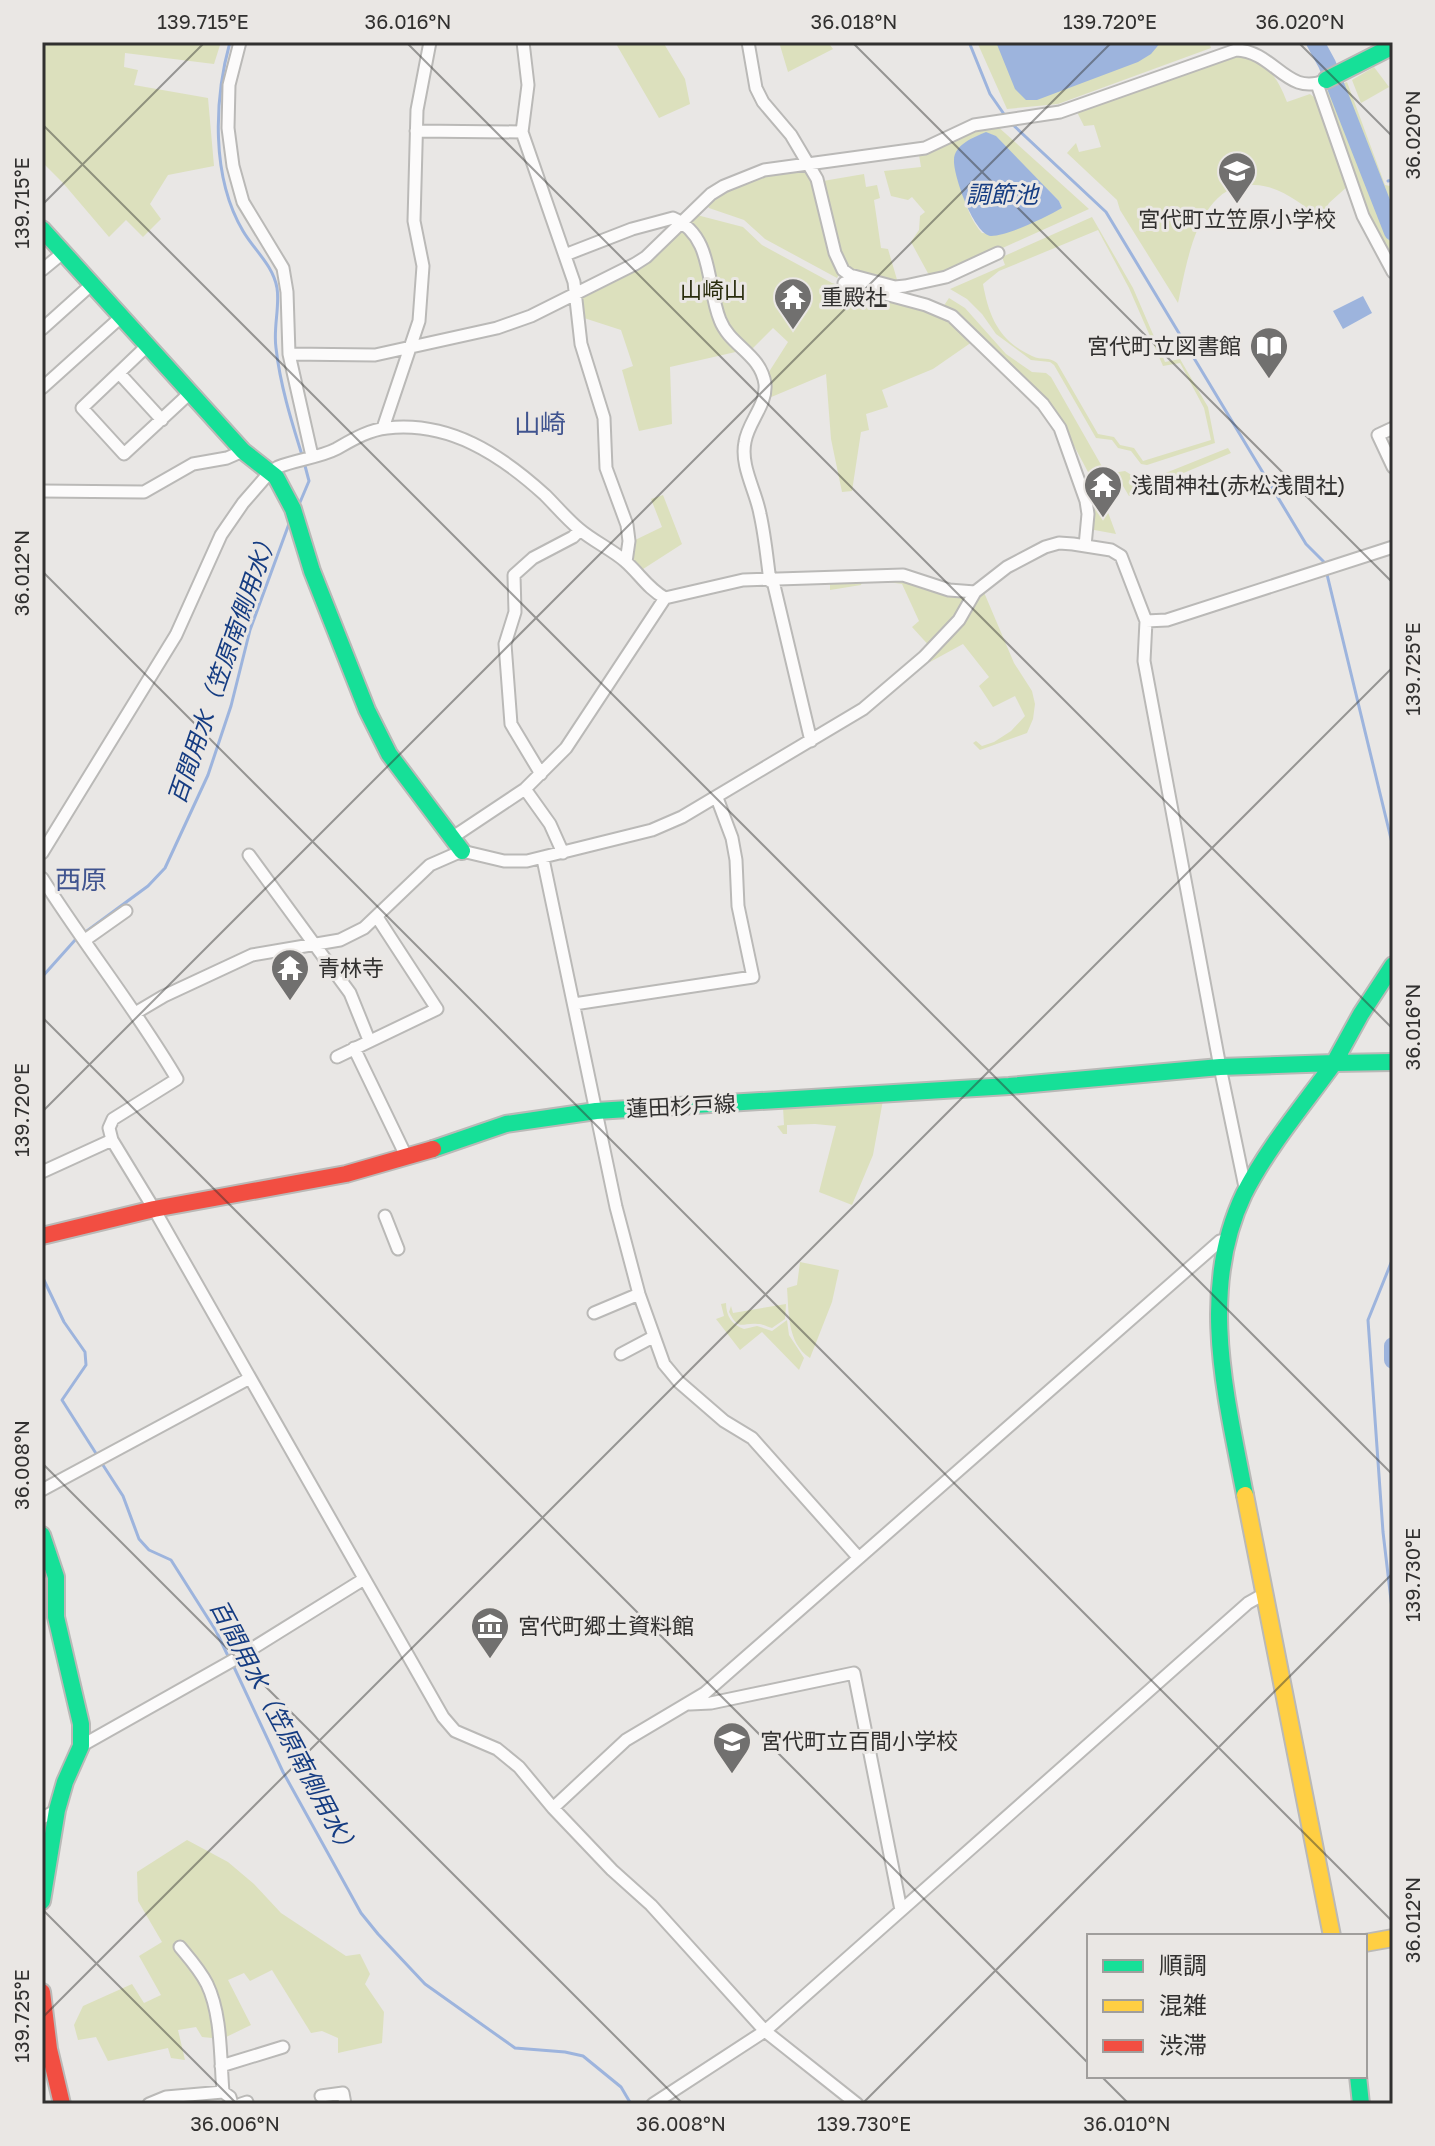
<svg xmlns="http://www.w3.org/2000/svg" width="1435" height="2146" font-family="'Golos Text','Noto Sans JP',sans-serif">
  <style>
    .green { fill: #dce0bd; fill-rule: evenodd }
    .water { fill: #9db4dd }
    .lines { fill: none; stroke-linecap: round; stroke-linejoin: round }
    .stream { stroke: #9db4dd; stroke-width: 3 }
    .river { stroke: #9db4dd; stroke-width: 18 }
    .street-casing { stroke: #bab9b7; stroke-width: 15 }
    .fast-casing { stroke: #bab9b7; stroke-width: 20 }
    .slow-casing { stroke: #bab9b7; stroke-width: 20 }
    .jam-casing { stroke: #bab9b7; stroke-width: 20 }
    .street { stroke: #fcfbfb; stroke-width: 11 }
    .fast { stroke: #16e098; stroke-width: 16 }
    .slow { stroke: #ffcf43; stroke-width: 16 }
    .jam { stroke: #f24e42; stroke-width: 16 }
    .ticks { fill: none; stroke: #31302f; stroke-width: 2; stroke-opacity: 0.45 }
    .labels { text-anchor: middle; stroke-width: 6; stroke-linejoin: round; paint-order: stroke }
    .poi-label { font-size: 22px; fill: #31302f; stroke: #eae7e4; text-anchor: start }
    .park-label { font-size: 22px; fill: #292c0c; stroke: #eae7e4 }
    .street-label { font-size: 22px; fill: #31302f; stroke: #eae7e4 }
    .water-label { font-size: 24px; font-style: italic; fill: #153c82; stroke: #eae7e4 }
    .quarter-label { font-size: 26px; fill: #40548f; stroke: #eae7e4 }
    .neatline { fill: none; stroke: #31302f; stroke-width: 3 }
    .ticks-label { font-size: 20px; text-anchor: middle; fill: #31302f }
  </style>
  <rect width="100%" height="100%" fill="#e9e7e5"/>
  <path class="green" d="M48,42h173l-7,22 -89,-11 -1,14 14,3 -4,15 74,13 6,68 -46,9 -18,29 11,15 -18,18 -17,-17 -17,17 -46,-54 -21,-21v-118l5,2z
    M615,42h48l22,37 5,25 -31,14z
    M779,42h49l5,7 -45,23z
    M977,42h232l2,6 -153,56 -51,5z
    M1237,57c29,3 40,19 50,45l23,-8 9,7 30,84 -20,18 -8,15c-16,-11 -34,-26 -53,-31 -68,-18 -80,71 -90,116l-58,-93 -3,-10 -50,-47 9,-10 3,9 22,-5 -7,-22 -10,1 -7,-14z
    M1374,67l15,20 -28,16 -9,-23z
    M1347,82l38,103 5,1 2,5 -2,4 3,8v19l-54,-137z
    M1332,88l52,138 9,18v20l-28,-52 -42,-119z
    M996,125l93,84 -144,65 -15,3 -19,-35 8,-12 1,-14 5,-4 -13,-15 -4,3 -17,-4 -7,-25 37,-4 -2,-12 57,-26zM991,134l68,67 3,7 -60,26 -20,-1c-17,-19 -22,-50 -28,-74z
    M805,170l9,14 26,88 -3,6 -72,-39 -21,-19 -35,-12 -2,-3c28,-24 63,-32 98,-35z
    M864,174l2,13 11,-2 3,13 -6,2 7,48 7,1 10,34 -47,-13 -11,-16 -17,-73z
    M693,214l50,13 19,18 70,38 93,25 18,8 12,8 17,18 -39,27 -51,21 6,17 -22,7 3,16 -8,2 -9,59 -10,1 -11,-53 -5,-65 -57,24 -3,-2 1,-21 21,-33 -15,-14 -20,20 -83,19 2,57 -33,7 -17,-61 11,-4 -12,-36 -37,-12 -2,-21 64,-35z
    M1092,217l41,71 32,74 15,-3 28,48 7,36 -68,22 -6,-1 -10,-13 -13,-3 -6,-8 -16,-2 -42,-73 -4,-3 -19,-2 -35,-26 -14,-20 -15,-15 -17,-10 55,-24 -3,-8zM1098,230l31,58 34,78 17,-3 24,45 7,32 -68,21 -9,-13 -14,-3 -6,-8 -16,-3 -41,-71c-8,-7 -15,-2 -25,-7 -33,-15 -43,-39 -49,-72l16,-13z
    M949,298l16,10 41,46 26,18 14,1 5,4 53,93 8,3 13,-2 18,11 85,-34 3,5 -102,43 -6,-10 -21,10 14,38 -27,-5 -3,-37 10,-5 -32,-60 -121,-120z
    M663,495l19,49 -42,27 -10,-10 3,-20 29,-14 -11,-28z
    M904,578l79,12 31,73 18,28 3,13 -2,15 -6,14 -47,17 -7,-7 3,-2 6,5 12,-4 17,-11 14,-15 -10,-20 -22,11 -14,-21 10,-9 -26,-33 -33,18 -4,-4 7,-8 -21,-23 7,-6 -17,-37 -21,-3 -19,1 -1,3 -31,5v-9z
    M883,1100l-10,55 -21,50 -33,-13 17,-66 -21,-2 -28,1v9h-4l-6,-8 7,-1 -1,-18z
    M800,1262l39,8 -7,32 -22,56c-23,-15 -21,-45 -23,-70l10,-3z
    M726,1303c0,13 6,22 18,26l13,-3 15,5 15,-11 2,15 15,23 -5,12 -37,-38 -22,18 -24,-31 8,-3 -3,-12z
    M786,1304l-1,15 -13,9c-5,-1 -9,-4 -14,-4 -16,-2 -19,8 -29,-12l2,-6 2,7z
    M187,1840l41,22 26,22 27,29 65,43 14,-2 10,20 -5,10 19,28 -2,31 -44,10v-15l-16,-7 -11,2 -39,-63 -22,11 -6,-8 -16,7 23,45 -29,14 -20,-2 -6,-10 -18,3 7,30 -14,-2 -3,-10 -60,13 -12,-24 -18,3 -4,-15 9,-19 49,-22 12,19 17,-8 -22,-39 23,-14 -24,-41 -1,-29z"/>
  <path class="water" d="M996,42h165l-10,12 -13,8 -101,38h-11l-11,-11z
    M986,132l10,4 63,65 3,7c-16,9 -54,28 -71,28 -17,-1 -38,-61 -37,-76 0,-15 20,-23 32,-28z
    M1363,296l9,17 -29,16 -10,-18z"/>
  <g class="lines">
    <path class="stream" d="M230,42c-16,58 -19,135 13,189 11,19 30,34 34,57 3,19 -4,40 -1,60 4,36 15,72 26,107
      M969,42l21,52 16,23
      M1011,123l95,89 200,332 18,18 69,285
      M1388,181l5,-1
      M298,507l11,-26 -5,-19
      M42,977l34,-38 72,-53 17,-18 43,-93 23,-69 19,-76 40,-109
      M1393,1258l-25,62 15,212 10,85
      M42,1276l22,46 21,30 1,13 -24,35 35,55
      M101,1462l22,34 16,43 10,11 22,10 45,71 13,27
      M233,1665l50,107 78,141 17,21 47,50 90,64 50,4 18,4 38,31 10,17"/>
    <path class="river" d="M1315,42l12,22 66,168
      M1393,1346v14"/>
    <defs>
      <path id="street" d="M240,42l-11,43 -1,43 5,38 10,36 40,66 4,24 2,62 23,102
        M523,42l5,43 -6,47 52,150 7,62 23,74 2,50 21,57 2,16 -3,21
        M748,42l8,46 7,14 28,33 26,44 18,74 8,17 7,5 45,12 10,-1 41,-9 52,-24
        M1317,84l46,132 30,56
        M416,131l106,1
        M565,255l67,-26 41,-11c41,18 33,68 47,102 10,26 41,34 45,64 2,21 -17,38 -20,58 -5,24 11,49 15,72 5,22 7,45 10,67
        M42,270l22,-18
        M844,283l82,22 26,11 91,88 17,24 26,73 2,13 -3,32
        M42,329l49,-44
        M148,345l-66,63 42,46 67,-62
        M289,354l86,1 122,-27 34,-12 104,-52 11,-7 65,-63 13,-8 40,-16 161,-22 49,-23 86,-13 176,-62c39,1 51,48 90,30
        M119,373l43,47
        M42,388l79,-71
        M383,428l36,-107 4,-55 -9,-45 3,-111 13,-68
        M1393,428l-15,7 15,32
        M42,491l102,1 49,-28 34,-6 16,-7
        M773,581l38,160
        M1146,621l21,-1 226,-73
        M541,774l-30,-50 -6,-80 10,-32 -1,-37 19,-17 40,-21 7,-7
        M525,789l25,35 13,29
        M453,837l72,-48 41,-41 99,-150
        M42,853l134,-218 45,-100 22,-32 27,-31 8,-5c17,-7 43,-10 58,-18 16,-9 32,-19 51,-21 62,-7 113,26 158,67 11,11 22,24 34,34 14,12 32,20 46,32 14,12 23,28 40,37l78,-18 160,-5 46,15 26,2
        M249,855l101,138 19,47
        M543,859l73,348 23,87 25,70 15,18 45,39 28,17 106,119
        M42,878c43,68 94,131 135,201l-64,40 -4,9 3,12 42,69 289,508 12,14 42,18 22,18 34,41 59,62 39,35 114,126 92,73
        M85,940l41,-29
        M574,1004l179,-27 -15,-71 -2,-46 -4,-22 -15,-40
        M137,1012l27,-16 88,-41 88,-15 24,-12 66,-63 32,-14 42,10h23l125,-31 30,-13 181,-108 61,-52 35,-37 16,-28 32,-25 38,-20 14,-4 14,1 38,6 10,6 25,65 -2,40 76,406 26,125
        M354,1048l53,110
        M337,1057l100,-48 -60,-92
        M42,1172l70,-32
        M385,1216l13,33
        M594,1313l45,-19
        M621,1354l32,-17
        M42,1490l208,-112
        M690,1704l21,-1 143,-30 47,237
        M81,1746l156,-88 127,-79
        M553,1808l73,-68 79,-47 515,-452 7,-1
        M42,1818l15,-8
        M180,1947c10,12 20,23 27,37 15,31 13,74 16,108l7,5 2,7
        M221,2066l62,-19
        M321,2096l22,-3 2,11
        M149,2104l17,-7 57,-5
        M241,2104l6,-2
        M653,2104l112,-73 483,-428 16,-9"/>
      <path id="fast" d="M1326,80l67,-34
        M42,229l201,222 33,26 17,32 19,62 55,139 22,44 73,97
        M1334,1063l27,-49 32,-49
        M1334,1063l59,-1
        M433,1149l73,-25 90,-13 413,-25 211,-19 114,-4
        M1245,1495c-19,-99 -47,-205 -1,-301 24,-47 59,-88 90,-131
        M42,1535l14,42v40l25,107v22l-16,36 -8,28 -15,91
        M1358,2076l3,28"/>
      <path id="slow" d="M1245,1495l87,441
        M1365,1943l28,-5"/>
      <path id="jam" d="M42,1236l112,-27 192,-35 87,-25
        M42,1992l7,57 13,55"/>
    </defs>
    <use href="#street" class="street-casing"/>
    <use href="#fast" class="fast-casing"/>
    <use href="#slow" class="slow-casing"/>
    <use href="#jam" class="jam-casing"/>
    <use href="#street" class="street"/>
    <use href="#fast" class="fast"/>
    <use href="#slow" class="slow"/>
    <use href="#jam" class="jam"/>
  </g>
  <path class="ticks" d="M406,42l987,987M852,42l541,541M1298,42l95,95M42,124l1351,1351M42,205l163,-163M42,571l1351,1351M42,1017l1047,1047M42,1112l1070,-1070M42,1463l641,641M42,1909l195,195M42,2018l1351,-1351M1101,2076l28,28M862,2104l531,-531"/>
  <defs>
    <symbol id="school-pin" viewBox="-11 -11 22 30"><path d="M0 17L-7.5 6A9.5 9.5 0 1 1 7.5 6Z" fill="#71706f" stroke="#eae7e4"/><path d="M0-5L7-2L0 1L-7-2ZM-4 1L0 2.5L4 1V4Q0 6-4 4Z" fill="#fff"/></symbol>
    <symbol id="temple-pin" viewBox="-11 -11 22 30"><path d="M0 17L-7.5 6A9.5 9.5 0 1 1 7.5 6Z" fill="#71706f" stroke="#eae7e4"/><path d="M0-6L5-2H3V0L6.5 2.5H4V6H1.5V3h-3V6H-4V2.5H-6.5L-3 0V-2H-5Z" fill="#fff"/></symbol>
    <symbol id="library-pin" viewBox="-11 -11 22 30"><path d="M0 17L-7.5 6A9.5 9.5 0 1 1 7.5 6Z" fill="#71706f" stroke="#eae7e4"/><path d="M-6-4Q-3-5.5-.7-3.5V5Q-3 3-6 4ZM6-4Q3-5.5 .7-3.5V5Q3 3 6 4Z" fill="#fff"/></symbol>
    <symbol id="museum-pin" viewBox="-11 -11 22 30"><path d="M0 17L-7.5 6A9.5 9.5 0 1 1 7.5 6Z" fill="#71706f" stroke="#eae7e4"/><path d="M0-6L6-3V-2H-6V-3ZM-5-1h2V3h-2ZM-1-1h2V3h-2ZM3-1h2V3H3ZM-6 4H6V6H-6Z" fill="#fff"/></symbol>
  </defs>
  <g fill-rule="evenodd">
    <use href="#school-pin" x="1215" y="149" width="44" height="60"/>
    <use href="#temple-pin" x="771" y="275" width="44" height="60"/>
    <use href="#library-pin" x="1247" y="324" width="44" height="60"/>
    <use href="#temple-pin" x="1081" y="463" width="44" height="60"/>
    <use href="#temple-pin" x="268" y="946" width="44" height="60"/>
    <use href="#museum-pin" x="468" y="1604" width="44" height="60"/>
    <use href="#school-pin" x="710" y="1719" width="44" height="60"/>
  </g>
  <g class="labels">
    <g class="poi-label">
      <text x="1237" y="227" text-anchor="middle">宮代町立笠原小学校</text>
      <text x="821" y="305">重殿社</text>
      <text x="1241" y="354" text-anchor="end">宮代町立図書館</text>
      <text x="1131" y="493">浅間神社(赤松浅間社)</text>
      <text x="318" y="976">青林寺</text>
      <text x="518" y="1634">宮代町郷土資料館</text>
      <text x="760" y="1749">宮代町立百間小学校</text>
    </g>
    <g class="park-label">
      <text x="713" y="298">山崎山</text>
    </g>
    <g class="street-label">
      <text transform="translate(681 1106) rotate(-3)" y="8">蓮田杉戸線</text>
    </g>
    <g class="water-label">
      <text x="1002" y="203">調節池</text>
      <text transform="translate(223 667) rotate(-71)" y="8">百間用水（笠原南側用水）</text>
      <text transform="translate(284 1729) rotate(62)" y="8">百間用水（笠原南側用水）</text>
    </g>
    <g class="quarter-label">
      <text x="540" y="433">山崎</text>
      <text x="81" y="889">西原</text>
    </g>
  </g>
  <rect width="1435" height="2146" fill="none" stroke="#eae7e4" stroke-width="88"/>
  <rect x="1087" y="1934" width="280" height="144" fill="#eae7e4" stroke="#a09e9c" stroke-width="2"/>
  <rect x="1103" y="1960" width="40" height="12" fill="#16e098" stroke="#a09e9c" stroke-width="2"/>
  <text x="1159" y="1974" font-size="24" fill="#31302f">順調</text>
  <rect x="1103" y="2000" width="40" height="12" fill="#ffcf43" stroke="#a09e9c" stroke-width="2"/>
  <text x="1159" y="2014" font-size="24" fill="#31302f">混雑</text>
  <rect x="1103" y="2040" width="40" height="12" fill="#f24e42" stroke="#a09e9c" stroke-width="2"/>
  <text x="1159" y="2054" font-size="24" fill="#31302f">渋滞</text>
  <rect x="44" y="44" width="1347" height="2058" class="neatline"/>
  <g class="ticks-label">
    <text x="203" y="29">139.715°E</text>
    <text x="408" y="29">36.016°N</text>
    <text x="854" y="29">36.018°N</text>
    <text x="1110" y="29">139.720°E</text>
    <text x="1300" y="29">36.020°N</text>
    <text transform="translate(1413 135) rotate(-90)" y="7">36.020°N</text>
    <text transform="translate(22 203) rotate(-90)" y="7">139.715°E</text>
    <text transform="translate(22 573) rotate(-90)" y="7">36.012°N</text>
    <text transform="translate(1413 669) rotate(-90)" y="7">139.725°E</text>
    <text transform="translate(1413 1027) rotate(-90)" y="7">36.016°N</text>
    <text transform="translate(22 1110) rotate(-90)" y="7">139.720°E</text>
    <text transform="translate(22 1465) rotate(-90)" y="7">36.008°N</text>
    <text transform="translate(1413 1575) rotate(-90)" y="7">139.730°E</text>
    <text transform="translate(1413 1920) rotate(-90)" y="7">36.012°N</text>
    <text transform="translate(22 2016) rotate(-90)" y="7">139.725°E</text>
    <text x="235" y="2131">36.006°N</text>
    <text x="681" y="2131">36.008°N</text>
    <text x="864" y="2131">139.730°E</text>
    <text x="1127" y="2131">36.010°N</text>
  </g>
</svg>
